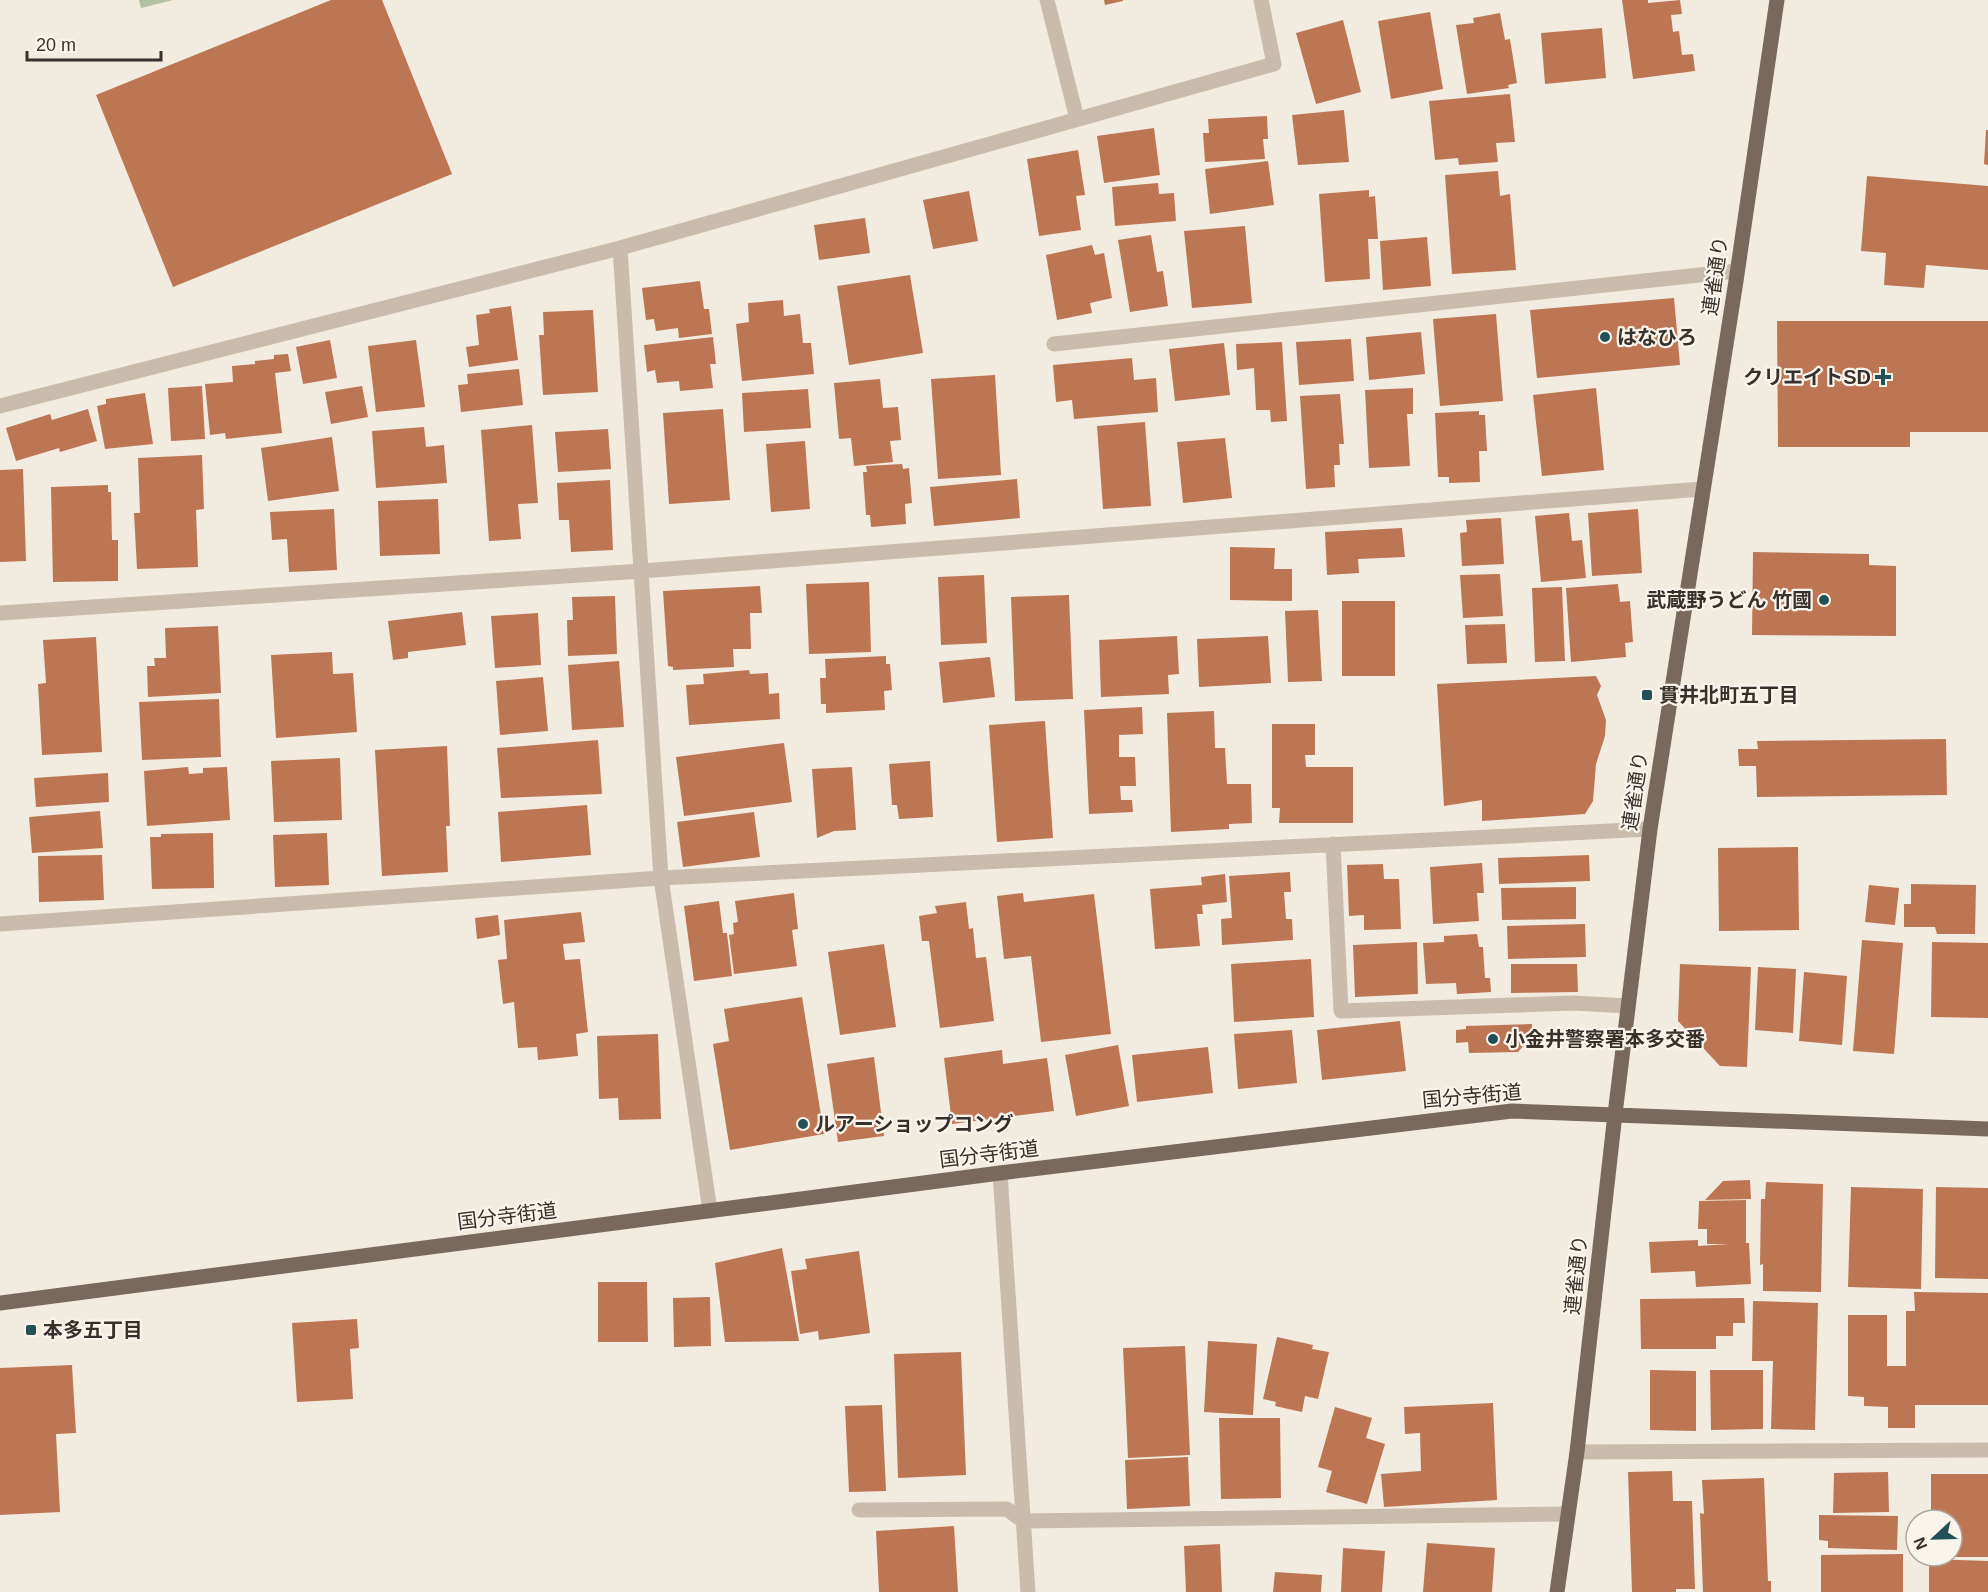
<svg xmlns="http://www.w3.org/2000/svg" width="1988" height="1592" font-family="Helvetica,'Noto Sans JP',sans-serif">
  <style>
    .green { fill: #b3c0a1 }
    .building { fill: #bd7653 }
    .lines { fill: none; stroke-linecap: round; stroke-linejoin: round }
    .minor { stroke: #c9bcad; stroke-width: 15 }
    .major { stroke: #79695d; stroke-width: 15 }
    .poi-dot { fill: #234f57; stroke: #f9f5ed; stroke-width: 2 }
    .labels { text-anchor: middle; stroke-width: 4.5; stroke-linejoin: round; paint-order: stroke }
    .street-label { font-size: 20px; fill: #38302b; stroke: #f9f5ed }
    .poi-label { font-size: 20px; font-weight: bold; fill: #38302b; stroke: #f9f5ed; text-anchor: start }
  </style>
  <rect width="100%" height="100%" fill="#f2ebe0"/>
  <path class="green" d="M139,0h34l-32,8z"/>
  <path class="building" d="M331,0h51l70,174 -279,113 -77,-192z
    M1104,0h19v1l-18,4z
    M1622,0h26v3l32,-3 2,14 -11,1 2,17 6,-1 3,24 11,-1 2,17 -62,8z
    M1430,12l13,77 -52,10 -13,-78z
    M1500,13l5,27 5,-1 7,44 -9,2 1,3 -42,6 -11,-69 18,-2 -1,-5z
    M1343,20l18,72 -45,12 -20,-71z
    M1602,28l4,50 -61,6 -4,-51z
    M1510,94l5,48 -19,1 2,19 -39,3 -1,-7 -23,2 -6,-59z
    M1344,110l5,52 -51,3 -6,-50z
    M1267,116l1,23h-5l2,20 -60,3 -2,-29h6l-1,-14z
    M1154,128l6,47 -56,8 -7,-47z
    M1986,130h2v35l-4,-1z
    M1078,150l7,45 -9,1 5,34 -42,6 -12,-77z
    M1268,161l6,44 -64,9 -5,-45z
    M1498,171l2,25 10,-2 6,76 -64,4 -7,-99z
    M1867,176l121,10v84l-62,-5 -2,23 -40,-3 2,-32 -25,-2z
    M1158,183l1,11 15,-1 2,28 -61,5 -3,-39z
    M1369,190v7l6,-1 3,43h-10l2,40 -45,3 -6,-88z
    M969,191l9,50 -45,8 -10,-49z
    M865,218l5,35 -51,7 -5,-35z
    M1245,226l7,77 -60,5 -8,-77z
    M1151,235l6,37 6,-1 5,35 -38,6 -12,-72z
    M1427,237l4,49 -48,4 -3,-49z
    M1092,245l3,10 9,-2 8,45 -22,5 2,10 -35,7 -11,-65z
    M910,275l13,78 -74,12 -12,-79z
    M700,281l4,28h5l3,25 -33,4 -1,-10 -22,3 -2,-12 -8,1 -4,-32z
    M1674,298l6,67 -143,13 -7,-68z
    M783,300l1,16 16,-2 3,29h8l3,31 -72,7 -6,-57 13,-2 -1,-19z
    M511,306l7,54 -49,7 -3,-20 13,-2 -3,-30 14,-2 -1,-4z
    M593,310l5,82 -55,3 -4,-60h5l-1,-23z
    M1496,314l7,87 -63,5 -7,-87z
    M1777,321h211v111h-78v15h-132z
    M1421,332l4,42 -56,6 -3,-43z
    M713,337l3,27h-6l3,24 -33,3 -1,-10 -22,2 -2,-13 -8,2 -3,-27z
    M1351,339l3,42 -55,4 -3,-43z
    M330,340l7,38 -34,6 -7,-37z
    M416,340l9,67 -49,5 -8,-66z
    M1282,342l5,79 -16,1 -1,-12h-14l-2,-42 -17,2 -1,-26z
    M1224,343l6,52 -55,6 -6,-52z
    M288,354l3,17 -16,2 7,60 -56,6 -1,-6 -15,2 -5,-51 28,-2 -1,-16 23,-2v-3l19,-2v-4z
    M1132,358l2,22 22,-2 2,34 -84,7 -2,-19 -16,2 -3,-37z
    M519,369l4,36 -62,7 -3,-27 10,-1 -1,-10z
    M995,375l6,100 -63,4 -7,-100z
    M880,379l3,29 15,-1 3,33 -11,1 3,21 -39,4 -3,-28 -12,1 -5,-56z
    M202,386l3,53 -34,2 -3,-53z
    M362,386l6,31 -37,7 -6,-32z
    M1413,388v26h-6l3,52 -41,2 -4,-78z
    M1596,388l8,82 -62,6 -9,-81z
    M808,389l3,39 -67,4 -2,-39z
    M145,393l8,51 -48,5 -8,-43 9,-2v-5z
    M1340,394l4,50h-5l1,21h-6l1,22 -29,2 -6,-93z
    M88,409l9,32 -37,11 -1,-4 -43,13 -10,-33 44,-14 2,6z
    M723,409l7,91 -61,4 -6,-91z
    M1479,411v4h6l2,36h-8l1,31 -31,1v-6h-11l-3,-64z
    M1145,422l6,84 -48,3 -6,-83z
    M532,425l6,78 -20,1 3,35 -32,2 -8,-111z
    M424,427l2,20 18,-2 3,38 -71,5 -4,-57z
    M608,429l3,40 -53,3 -3,-40z
    M332,437l7,54 -71,10 -7,-53z
    M1225,438l7,60 -49,5 -6,-61z
    M805,441l5,68 -39,3 -5,-68z
    M202,455l2,54 -8,1 2,57 -61,2 -3,-56h6l-2,-55z
    M902,464l1,5 6,-1 3,35 -7,1 1,20 -35,3 -1,-12h-4l-3,-43h4l-1,-6z
    M23,469l3,92 -26,1v-92z
    M1017,479l3,39 -86,8 -4,-39z
    M610,480l3,70 -42,2 -2,-32h-10l-2,-37z
    M108,485v7h3l1,48h6v41l-65,1 -2,-95z
    M438,499l2,55 -60,2 -2,-55z
    M334,509l3,61 -48,2 -2,-33 -15,1 -2,-28z
    M1638,509l4,64 -50,3 -4,-63z
    M1569,513l3,28 10,-1 4,38 -45,4 -6,-66z
    M1501,518l3,46 -42,2 -2,-33 7,-1 -1,-12z
    M1402,528l3,29 -47,2 1,14 -32,2 -2,-43z
    M1230,547l45,1 -1,21h18v32l-62,-1z
    M1753,552l116,2v11l27,1v70l-144,-1z
    M1500,574l3,42 -40,2 -3,-43z
    M984,575l3,68 -46,2 -3,-68z
    M869,582l2,70 -62,2 -3,-70z
    M1618,584l2,18 10,-1 3,41 -8,1 1,14 -55,5 -5,-74z
    M760,586l2,27h-12l1,36h-18l1,18 -61,3v-3l-5,-1 -5,-75z
    M1562,587l3,74 -30,1 -3,-74z
    M1069,595l4,104 -58,2 -4,-104z
    M615,596l2,58 -49,2 -1,-36h6l-1,-23z
    M1342,601h53v75h-53z
    M1318,610l4,71 -34,1 -3,-71z
    M462,612l4,33 -58,7v6l-15,2 -5,-39z
    M538,613l3,52 -46,3 -4,-52z
    M1505,624l2,39 -40,1 -2,-39z
    M218,626l3,67 -73,4 -1,-31h8l-1,-8h12l-1,-30z
    M1177,636l2,38 -11,1 1,19 -68,3 -2,-57z
    M1268,636l3,47 -72,4 -2,-48z
    M96,637l6,115 -60,3 -4,-71 8,-1 -3,-43z
    M332,652l1,22 20,-1 4,59 -81,6 -5,-83z
    M886,656v8h4l2,26 -8,1 1,19 -59,3v-9h-5l-1,-26h6l-1,-19z
    M990,657l5,40 -52,6 -4,-41z
    M619,661l5,66 -52,3 -4,-65z
    M749,670l1,4 18,-1 1,21 10,-1 1,26 -91,6 -3,-40 18,-1 -1,-10z
    M1596,676l5,10 -4,9 9,25 -1,16 -9,28 -3,37 -8,13 -103,7v-21l-38,6 -7,-122z
    M543,677l5,54 -48,4 -4,-54z
    M219,699l2,58 -79,3 -3,-58z
    M1142,707l1,27 -24,1v22h16l1,29h-16l1,14h11l1,12 -44,2 -5,-104z
    M1214,711l1,37h10l2,36h24l1,39 -23,1v5l-58,3 -4,-119z
    M1045,721l8,117 -56,4 -8,-117z
    M1272,724h43v31h-10l1,12h47v56h-74l1,-15h-8z
    M1946,739l1,56 -190,2 -1,-31h-17l-1,-17h20l-1,-8z
    M598,740l4,54 -101,4 -4,-50z
    M784,743l8,59 -108,14 -8,-59z
    M447,746l3,80h-4l2,46 -66,4 -7,-126z
    M340,758l2,62 -68,2 -3,-61z
    M930,761l3,56 -34,2 -2,-14h-5l-3,-41z
    M188,767l1,7 14,-1v-5l24,-1 3,53 -83,6 -3,-55z
    M852,767l4,63 -22,1 -17,7 -5,-69z
    M108,773l1,29 -73,5 -2,-29z
    M587,805l4,50 -90,7 -3,-50z
    M100,811l3,37 -71,5 -3,-36z
    M754,812l6,45 -77,10 -6,-45z
    M213,833l1,55 -62,1 -2,-52h11v-3z
    M327,833l2,52 -54,2 -2,-52z
    M1798,847l1,83 -80,1 -1,-83z
    M102,855l2,45 -65,2 -1,-46z
    M1589,855l1,26 -91,3 -1,-26z
    M1482,863l2,30h-7l2,28 -46,3 -3,-57z
    M1383,864l1,15h15l2,50 -37,1v-15l-15,1 -2,-51z
    M1290,872l1,20h-7l2,27h6l1,21 -71,5 -1,-26 11,-1 -3,-42z
    M1225,874l2,28 -25,3 1,9h-6l3,32 -45,3 -5,-60 52,-4 -1,-8z
    M1911,884l65,1 -1,49h-38l-2,-7h-31v-23h7z
    M1869,885l30,3 -4,37 -30,-3z
    M1576,887v32l-74,1 -1,-32z
    M794,893l4,36 -6,1 5,36 -63,8 -5,-39 5,-1 -1,-11 5,-1 -3,-21z
    M1023,893l1,9 70,-8 17,140 -70,8 -10,-86 -27,3 -7,-63z
    M719,901l4,32h4l5,43 -38,5 -10,-75z
    M966,902l3,27 4,-1 3,30 10,-1 8,64 -54,7 -11,-87h-7l-3,-25 18,-3 -2,-7z
    M581,912l4,30 -22,2 2,16 15,-1 8,73 -12,2 2,22 -40,4 -1,-13 -19,1 -4,-46 -11,2 -5,-44 9,-1 -3,-39z
    M498,915l2,20 -23,4 -2,-21z
    M1585,924l1,33 -78,2 -1,-33z
    M1477,934l2,13h4l2,31h5l1,14 -34,2 -1,-11 -30,1 -3,-41 21,-1v-6z
    M1862,940l41,3 -9,111 -41,-3z
    M1417,942l1,52 -63,3 -2,-52z
    M1932,942l56,1v75l-57,-1z
    M884,944l12,83 -56,8 -12,-83z
    M1311,959l3,58 -80,5 -3,-58z
    M1511,964h66l1,28 -67,1z
    M1680,964l71,3 -4,100 -27,-1 -42,-45z
    M1758,967l38,2 -3,64 -38,-3z
    M1804,972l43,4 -5,69 -43,-4z
    M802,997l22,137 -94,16 -17,-106 16,-3 -5,-32z
    M1400,1021l6,50 -84,9 -5,-50z
    M1532,1024v12l-14,16 -49,1 -1,-11 -12,1v-13l10,-1v-3z
    M1292,1030l5,53 -59,6 -4,-55z
    M658,1034l3,85 -42,1 -1,-22 -19,1 -2,-63z
    M1118,1045l11,61 -53,10 -11,-61z
    M1208,1047l5,46 -76,9 -5,-47z
    M1002,1050l1,14 44,-6 7,53 -102,13 -8,-66z
    M874,1057l10,79 -46,6 -11,-78z
    M1750,1180l1,19 -46,1 18,-19z
    M1766,1182l57,2 -2,108 -58,-1v-27l-3,1 1,-66h4z
    M1851,1187l72,2 -2,100 -73,-2z
    M1936,1187l52,1v91l-53,-1z
    M1746,1200v43h3l2,41 -55,3 -1,-16 -44,2 -2,-31 49,-2v6l31,-2h-22v-15h-9l1,-28z
    M782,1248l17,93 -74,1 -10,-79z
    M859,1251l11,82 -51,7 -1,-9 -18,3 -9,-63 16,-2 -2,-10z
    M598,1282h49l1,60h-50z
    M1914,1292l74,1v112h-73v23h-27v-21l-24,-1v-9l-16,-1v-81h39v51h19v-55h9z
    M710,1297l1,49 -37,1 -1,-49z
    M1744,1298l1,25h-12v13h-17v13h-75l-1,-50z
    M1753,1301l65,2 -3,127 -44,-1 2,-68h-21z
    M357,1319l2,29 -9,1 3,50 -56,3 -5,-79z
    M1277,1337l36,8 -1,4 17,3 -11,47 -13,-3 -3,16 -27,-6 1,-4 -13,-3z
    M1208,1341l49,3 -4,71 -49,-3z
    M1185,1346l5,109 -62,3 -5,-110z
    M961,1352l5,123 -68,3 -4,-124z
    M72,1365l4,68 -20,1 4,78 -60,3v-147z
    M1650,1370l46,1v60l-46,-1z
    M1710,1370h53v59l-52,1z
    M1493,1403l4,97 -113,7 -3,-33 40,-3 -1,-38 -15,1 -1,-27z
    M882,1405l4,86 -37,1 -4,-86z
    M1335,1407l37,11 -6,20 19,6 -18,60 -41,-12 6,-21 -14,-4z
    M1219,1418h61l1,80 -60,1z
    M1188,1457l2,49 -63,3 -2,-49z
    M1672,1471l1,30h19l3,88h-19v3h-44l-4,-120z
    M1888,1472l1,40 -56,1 1,-40z
    M1931,1474h57v83h-36v-37h-26v-2h5z
    M1764,1478l4,103h3v11h-68l-3,-79 4,1 -2,-34z
    M1819,1515l79,1 -1,34 -69,-2v-7l-9,-1z
    M954,1526l4,66h-79l-3,-61z
    M1427,1543l68,5 -3,44h-69z
    M1220,1544l2,48h-36l-2,-46z
    M1343,1548l42,3 -3,41h-41z
    M1903,1554v38h-82v-37z
    M1929,1559l59,2v31h-59z
    M1275,1572l47,3 -1,17h-48z"/>
  <g class="lines">
    <path class="minor" d="M1047,0l30,119
      M620,248l41,630 49,333
      M1054,344l683,-73
      M0,406l620,-158 654,-184 -13,-64
      M0,613l642,-42 1060,-82
      M1333,844l8,167 232,-8 55,3
      M0,924l661,-46 989,-49
      M1000,1173l28,419
      M1577,1452l411,-2
      M859,1510l148,-1 16,12 545,-7"/>
    <path class="major" d="M0,1303l1000,-130 512,-62 476,18
      M1557,1592l20,-140 38,-338 35,-285 86,-548 41,-281"/>
  </g>
  <g class="poi-dot">
    <circle cx="1605" cy="337" r="6"/>
    <path d="M1880 368h6v6h6v6h-6v6h-6v-6h-6v-6h6z"/>
    <circle cx="1824" cy="600" r="6"/>
    <rect x="1641" y="689" width="12" height="12" rx="3"/>
    <circle cx="1493" cy="1039" r="6"/>
    <circle cx="803" cy="1124" r="6"/>
    <rect x="25" y="1324" width="12" height="12" rx="3"/>
  </g>
  <g class="labels">
    <g class="street-label">
      <text transform="translate(1715 276) rotate(-82)" y="7">連雀通り</text>
      <text transform="translate(1635 791) rotate(-82)" y="7">連雀通り</text>
      <text transform="translate(1472 1096) rotate(-5)" y="7">国分寺街道</text>
      <text transform="translate(989 1154) rotate(-7)" y="7">国分寺街道</text>
      <text transform="translate(507 1216) rotate(-7)" y="7">国分寺街道</text>
      <text transform="translate(1576 1275) rotate(-84)" y="7">連雀通り</text>
    </g>
    <g class="poi-label">
      <text x="1617" y="344">はなひろ</text>
      <text x="1871" y="384" text-anchor="end">クリエイトSD</text>
      <text x="1812" y="607" text-anchor="end">武蔵野うどん 竹國</text>
      <text x="1659" y="702">貫井北町五丁目</text>
      <text x="1505" y="1046">小金井警察署本多交番</text>
      <text x="815" y="1131">ルアーショップコング</text>
      <text x="43" y="1337">本多五丁目</text>
    </g>
  </g>
  <g transform="translate(1934 1538) rotate(248)"><circle r="28" fill="#f9f5ed" stroke="#aca69f" stroke-width="1.5"/>
  <path d="M0-4.5L10 22L0 15L-10 22Z" fill="#234f57"/>
  <text y="-9" font-size="16" font-weight="bold" text-anchor="middle" fill="#38302b">N</text>
  </g>
  <path d="M27 51v9h134v-9" fill="none" stroke="#38302b" stroke-width="3"/>
  <text x="36" y="51" font-size="18" fill="#38302b" stroke="#f9f5ed" stroke-width="4.5" paint-order="stroke">20 m</text>
</svg>
